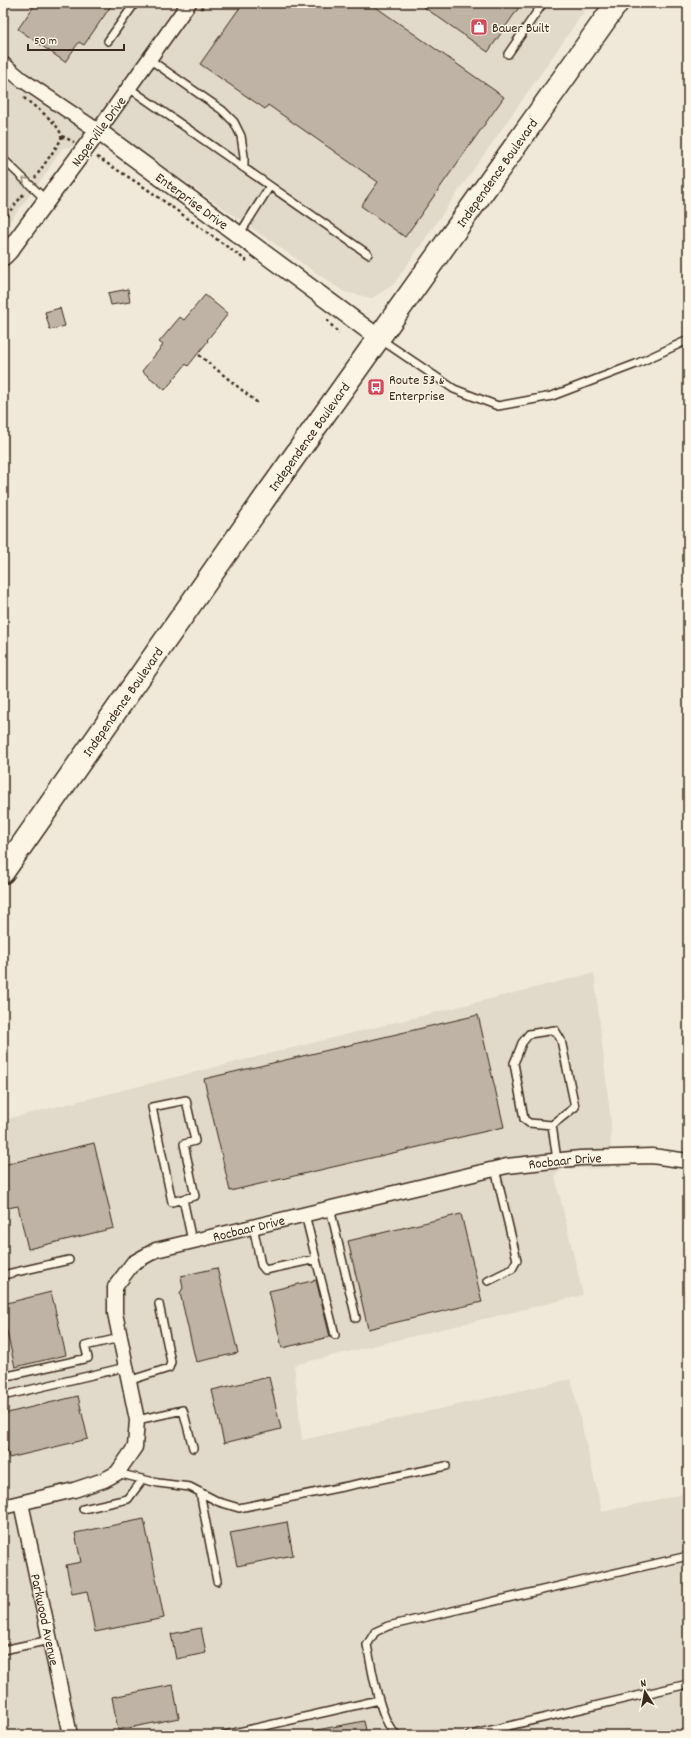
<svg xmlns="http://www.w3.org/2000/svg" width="691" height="1738" font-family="Dekko,sans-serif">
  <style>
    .built { fill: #e1d9c9 }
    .building { fill: #beb3a4; stroke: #3b2a1e }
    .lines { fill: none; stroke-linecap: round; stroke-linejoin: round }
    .service-casing { stroke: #3b2a1e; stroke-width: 10 }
    .minor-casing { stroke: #3b2a1e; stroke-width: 17 }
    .tertiary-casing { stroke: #3b2a1e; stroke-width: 20 }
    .primary-casing { stroke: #3b2a1e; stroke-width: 25 }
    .path { stroke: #3b2a1e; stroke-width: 2.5; stroke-dasharray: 3 3; stroke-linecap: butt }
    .service { stroke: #fcf5e5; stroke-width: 7 }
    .minor { stroke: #fcf5e5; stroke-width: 14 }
    .tertiary { stroke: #fcf5e5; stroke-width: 17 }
    .primary { stroke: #fcf5e5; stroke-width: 22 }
    .oneway { stroke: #9c9082 }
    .labels { text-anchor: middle; stroke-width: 3; stroke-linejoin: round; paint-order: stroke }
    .poi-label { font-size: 14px; fill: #3b2a1e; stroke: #fcf5e5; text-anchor: start }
    .street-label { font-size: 14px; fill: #3b2a1e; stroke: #fcf5e5 }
  </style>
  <rect width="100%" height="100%" fill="#f0e9d9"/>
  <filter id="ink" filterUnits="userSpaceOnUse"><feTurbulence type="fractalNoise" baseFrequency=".025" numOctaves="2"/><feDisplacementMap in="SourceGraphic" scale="8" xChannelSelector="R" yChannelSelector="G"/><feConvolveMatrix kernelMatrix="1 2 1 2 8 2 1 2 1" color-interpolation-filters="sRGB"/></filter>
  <g filter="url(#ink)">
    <path class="built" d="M3,3h587l-197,282 -21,13 -28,-6 -216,-150 -66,6 -19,30 -40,52z
      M594,973l17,150 -1,45 -48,1 -7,7 28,119 -289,70 8,75 269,-61 31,133 86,-19v242h-685v-615z"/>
    <path class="building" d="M36,3h77l-29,42 -5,-3 -14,20 -47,-33z
      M243,3h127l134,94 -99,140 -44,-31 17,-24 -110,-77 -3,4 -65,-45z
      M418,3h104l-34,49z
      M128,289l2,13 -19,3 -3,-12z
      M205,295l23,19 -21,26 1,1 -20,25 -2,-2 -21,26 -23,-19 21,-26 -4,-3 21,-25 4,3z
      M60,308l5,18 -15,4 -5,-18z
      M478,1015l26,112 -274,64 -26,-112z
      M94,1143l20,85 -86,21 -10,-43 -15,3v-44z
      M461,1214l21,88 -114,27 -20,-88z
      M217,1268l21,85 -42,9 -16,-69 3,-5 -2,-12z
      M316,1280l14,57 -48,11 -13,-57z
      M51,1292l15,63 -51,12 -12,-52v-11z
      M269,1377l12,52 -57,14 -12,-53z
      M78,1396l10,43 -79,19 -6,-24v-20z
      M144,1519l20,99 -69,14 -8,-41 -15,3 -6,-29 15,-3 -6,-29z
      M287,1522l6,33 -56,11 -7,-33z
      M201,1628l5,25 -30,6 -5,-25z
      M173,1685l6,33 -61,12 -6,-33z
      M364,1721l3,14h-50v-5z"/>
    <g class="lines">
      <defs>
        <path id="service" d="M108,41l27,-38
          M508,54l35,-51
          M149,59l73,51 12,12 7,14 3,20v12
          M129,88l239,166
          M3,159l44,42
          M239,235l31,-49
          M380,339l74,50 44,17 54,-10 84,-32 52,-24
          M552,1125l-23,-2 -5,-4 -10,-56 3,-7 5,-13 7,-9 26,-4 6,10 14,67 -23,18 5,35
          M183,1199l12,-3 -11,-52 11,-3 -9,-41 -34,7 20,95 11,-3 9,42
          M330,1208l26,110
          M253,1226l8,39 4,5 51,-11 -11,-45
          M316,1259l19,76
          M3,1275l66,-15
          M488,1281l24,-12 5,-9 -22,-91
          M3,1377l85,-19 -3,-12 35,-8
          M128,1381l41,-13 2,-6 -12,-58
          M3,1396l123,-29
          M137,1420l46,-10 10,38
          M117,1473l41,10 32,4 29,15 20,6 207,-42
          M200,1492l17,89
          M83,1509l45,-10 15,-20
          M3,1650l47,-10
          M225,1735l154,-35
          M397,1735c-18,-13 -25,-68 -30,-90l8,-13 13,-6 300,-70
          M470,1735l218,-51"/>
        <g id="minor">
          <path d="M3,64l18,15 77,52 91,-128"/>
          <path id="s1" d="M21,1503l49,232"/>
          <path id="s2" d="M3,1507l71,-17 30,-10 13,-7 18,-26 2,-27 -22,-107v-26l18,-24 23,-13 351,-84 73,-8 72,-2 36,5"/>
        </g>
        <g id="tertiary">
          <path id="s3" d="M3,257l6,-6 89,-120 282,208"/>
        </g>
        <g id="primary">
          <path id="s4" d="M3,872l264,-377 350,-492"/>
        </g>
      </defs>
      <use href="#service" class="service-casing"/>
      <use href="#minor" class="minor-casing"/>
      <use href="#tertiary" class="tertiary-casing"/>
      <use href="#primary" class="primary-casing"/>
      <path class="path" d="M201,9l5,-6
        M24,98c10,9 41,28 37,42l-26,38
        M62,136l12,6
        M97,157l50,32 100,72
        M3,220l22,-28
        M327,320l12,14
        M199,355l60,49"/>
      <use href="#service" class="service"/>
      <use href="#minor" class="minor"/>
      <use href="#tertiary" class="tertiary"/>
      <use href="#primary" class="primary"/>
    </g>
    <defs><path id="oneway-chevron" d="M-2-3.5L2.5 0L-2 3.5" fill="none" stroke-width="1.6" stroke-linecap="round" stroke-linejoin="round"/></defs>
    <use class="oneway" href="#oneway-chevron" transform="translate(25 180) rotate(-136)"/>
  </g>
  <defs>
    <symbol id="shop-square" viewBox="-11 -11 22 22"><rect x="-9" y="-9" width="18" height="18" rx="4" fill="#d1495b" stroke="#fcf5e5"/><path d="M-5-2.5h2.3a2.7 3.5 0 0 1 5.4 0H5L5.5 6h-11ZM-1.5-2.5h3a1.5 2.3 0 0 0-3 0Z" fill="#fff"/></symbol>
    <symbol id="bus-square" viewBox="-11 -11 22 22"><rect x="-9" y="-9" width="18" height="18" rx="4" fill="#d1495b" stroke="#fcf5e5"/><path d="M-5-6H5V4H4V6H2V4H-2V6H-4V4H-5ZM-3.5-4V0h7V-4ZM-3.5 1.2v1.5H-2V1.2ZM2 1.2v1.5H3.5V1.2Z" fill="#fff"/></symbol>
  </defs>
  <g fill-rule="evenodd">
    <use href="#shop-square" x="469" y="17" width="20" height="20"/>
    <use href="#bus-square" x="366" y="377" width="20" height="20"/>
  </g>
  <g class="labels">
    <g class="poi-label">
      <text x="492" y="32">Bauer Built</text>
      <text x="389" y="384">Route 53 &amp;<tspan x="389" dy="16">Enterprise</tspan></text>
    </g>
    <g class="street-label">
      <text transform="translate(98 131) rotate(-54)" y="5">Naperville Drive</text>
      <text dy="5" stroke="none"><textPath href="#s4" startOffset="856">Independence Boulevard</textPath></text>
      <text dy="5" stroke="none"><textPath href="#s3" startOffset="275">Enterprise Drive</textPath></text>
      <text dy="5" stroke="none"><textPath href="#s4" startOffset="532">Independence Boulevard</textPath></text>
      <text dy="5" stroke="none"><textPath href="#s4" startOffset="208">Independence Boulevard</textPath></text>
      <text dy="5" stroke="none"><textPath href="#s2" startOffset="789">Rocbaar Drive</textPath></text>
      <text dy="5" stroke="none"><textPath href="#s2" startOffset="465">Rocbaar Drive</textPath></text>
      <text dy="5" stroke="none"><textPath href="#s1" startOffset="119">Parkwood Avenue</textPath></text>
    </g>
  </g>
  <rect width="691" height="1738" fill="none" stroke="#fcf5e5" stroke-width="16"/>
  <rect x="8" y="8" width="675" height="1722" fill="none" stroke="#3b2a1e" stroke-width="1.5" filter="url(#ink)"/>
  <g transform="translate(645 1692) rotate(349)" stroke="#fcf5e5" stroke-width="3" paint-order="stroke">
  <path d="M0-3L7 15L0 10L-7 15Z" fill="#3b2a1e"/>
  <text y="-6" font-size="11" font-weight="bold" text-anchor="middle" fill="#3b2a1e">N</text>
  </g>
  <path d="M28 44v6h96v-6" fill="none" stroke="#3b2a1e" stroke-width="2"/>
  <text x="34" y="44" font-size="12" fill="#3b2a1e" stroke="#fcf5e5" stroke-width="3" paint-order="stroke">50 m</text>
</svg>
